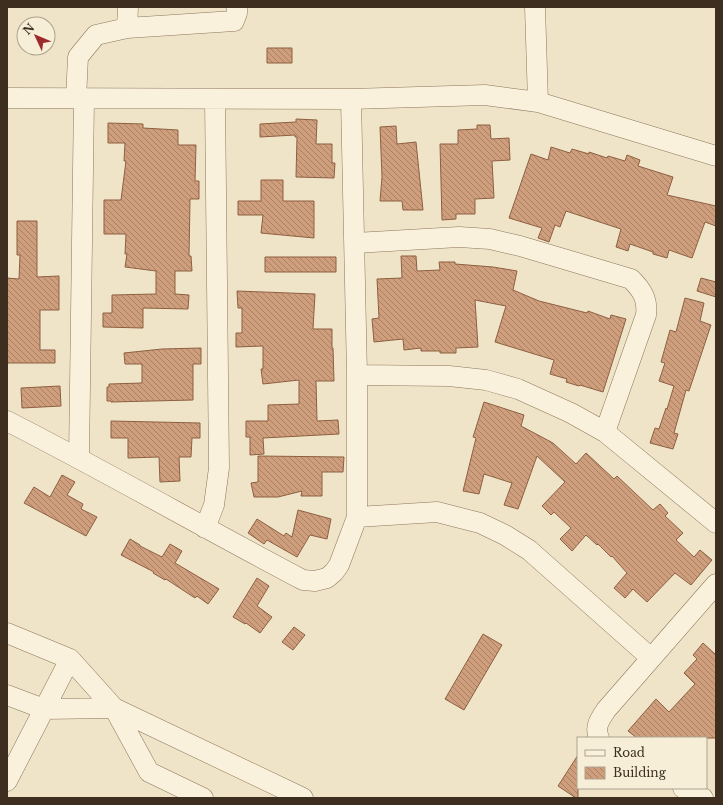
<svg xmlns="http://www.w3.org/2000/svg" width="723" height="805" font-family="'Libre Baskerville',serif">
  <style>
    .building { fill: url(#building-back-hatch); stroke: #8d5f41 }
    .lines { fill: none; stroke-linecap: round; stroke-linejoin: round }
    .minor-casing { stroke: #8d765c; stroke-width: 21 }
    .minor { stroke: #faf1dc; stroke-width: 20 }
  </style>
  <defs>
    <pattern id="building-back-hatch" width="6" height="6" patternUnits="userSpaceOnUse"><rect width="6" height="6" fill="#cf9f7d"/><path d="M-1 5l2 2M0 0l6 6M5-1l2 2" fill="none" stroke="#a98266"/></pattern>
  </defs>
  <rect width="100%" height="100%" fill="#f0e4c8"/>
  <path class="building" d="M267,48h25v15h-25z
    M296,119l21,1 -1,24h16v19h3l-1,15 -38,-1 1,-40h-2v-2l-35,2v-13l36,-2z
    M108,123l35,1v4l35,2v15h18l-1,36h4v18h-9l-1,57h2l1,15h-17v23l14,1 -1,14 -45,-1v20l-40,-1v-14h9v-18l44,-1v-23l-31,-4 2,-13h-2l1,-20h-22v-34h17l5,-39h-2l1,-18h-17z
    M477,125h13l1,14 18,-1 1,22 -18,1 2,37 -19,1v15h-19v5l-14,1 -2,-76h18v-14l19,-1z
    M396,126l1,18 19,-2 7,68h-20l-1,-9h-22l2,-24 -2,-50z
    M551,147l19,6 2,-4 17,5v-2l18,6 1,-2 17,5 2,-6 13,5 -2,6 35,11 -6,18 49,11v20l-11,-4 -13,36 -23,-8 -2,8 -14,-4v-2l-23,-8 -2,7 -12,-4 5,-18 -55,-18 -6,16 -5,-2 -6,17 -11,-4 4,-10 -33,-10 22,-64 17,6z
    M261,180h22v21h31v37l-53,-5 2,-18h-25v-14h23z
    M17,221h20v56l22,-1v34h-19v40h15v13h-48v-85l12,1 1,-24h-3z
    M401,256h15l1,15 23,-1 -1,-8h16v2l38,3 24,4 -4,19 26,11 48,12 1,-2 22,8 1,-4 15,4 -23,73 -23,-7 -1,1 -13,-4 1,-3 -17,-5 4,-14 -59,-18 11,-36 -31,-6 3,47 -22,1v5h-16v-2h-19v-3l-17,2 -1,-11 -29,3 -2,-23 7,-1 -2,-39 25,-1z
    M265,257h71v15h-71z
    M701,278l15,4v15l-19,-6z
    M237,291l78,3 -2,35h19v19h1l1,33h-18l1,40 21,-1 1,14 -76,4 1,16 -14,1v-18h-4v-16h22v-16l31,-1v-24l-36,4 -2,-15h2v-23l-27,1v-14h6v-25h-4z
    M685,298l19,5 -4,18 11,4 -22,66 -3,-1 -12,43 4,1 -5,15 -23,-6 5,-15 4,1 7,-21 1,1 7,-23 -15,-5 6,-18 -4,-1 9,-32 6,2z
    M201,348v16h-8v36l-82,2v-1h-4v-14h2v-3l33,-1v-19h-17l-1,-11 38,-4z
    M60,386l1,20 -39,2 -1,-20z
    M484,402l40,13 -3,11 32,17 23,21 10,-11 28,26 3,-3 36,34 7,-6 8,9 -3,3 18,17 -7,7 18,17 6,-7 12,10 -21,25 -16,-12 -28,29 -14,-13 -8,9 -11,-10 13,-15 -15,-17 -1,1 -13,-13 -1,1 -11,-10 -14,16 -12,-12 11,-11 -17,-16 -3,3 -9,-9 23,-24 -28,-26 -19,53 -14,-4 8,-22 -28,-9 -5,20 -16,-3 13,-53 -3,-1z
    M111,421l89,2v15h-8l-1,19h-12l1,24 -20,1 -1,-25 -31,1v-20h-17z
    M258,456l86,1 -1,15h-21v24h-21l1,-5 -24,6h-24l-3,-14 7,-1z
    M62,475l13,7 -8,13 16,9 -2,5 16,8 -11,19 -62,-33 10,-16 16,10z
    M298,510l33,9 -4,20 -17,-4 -13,22 -30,-17 -3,4 -16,-11 9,-14 27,17 2,-3 6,4z
    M130,539l10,6v1l22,11 8,-13 12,7 -7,12 44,26 -11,15 -11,-8 -2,2 -29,-19 -1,1 -12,-7 1,-1 -33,-17z
    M257,578l12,8 -12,20 15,11 -12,16 -14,-10 -1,1 -12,-7z
    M294,627l11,8 -12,15 -11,-8z
    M483,634l19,11 -38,65 -19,-11z
    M703,643l13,12v83h-79l-9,-7 28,-32 13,13 26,-28 -11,-11 13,-14 -4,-4z
    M578,755v43h-2l-18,-12z"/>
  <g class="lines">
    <defs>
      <path id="minor" d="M535,7l3,95
        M127,28l1,-21
        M7,98l344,1 134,-4 53,7 178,54
        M76,99l2,-42 18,-22 31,-7 107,-7 3,-8v-6
        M355,243l104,-6 31,2 30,7 111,33c11,11 17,20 15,36l-41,117
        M357,375l92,1 37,4 32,9 53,24 34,19 111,91
        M7,421c100,51 197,107 296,159l12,1 12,-3 7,-6 5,-7 18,-48v-142l-6,-276
        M79,458l5,-359
        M357,517l80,-5 43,11 25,12 24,15 122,108
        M205,528l9,-23 5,-37 -4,-369
        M7,633l63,26 44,49 189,90
        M7,695l37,14 70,-1 35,64 54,26
        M599,738c-5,-11 1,-19 7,-28l110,-126
        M7,781l63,-122
        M683,788l20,10"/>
    </defs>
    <use href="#minor" class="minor-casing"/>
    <use href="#minor" class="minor"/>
  </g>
  <rect width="723" height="805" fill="none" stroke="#3d2e20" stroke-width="16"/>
  <rect x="577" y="737" width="130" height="52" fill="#f7eed8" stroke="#ada18e"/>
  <rect x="585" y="750" width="20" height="6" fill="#faf1dc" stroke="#ada18e"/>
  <text x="613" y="757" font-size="12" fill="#3d2e20">Road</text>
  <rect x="585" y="767" width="20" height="12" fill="url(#building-back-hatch)" stroke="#ada18e"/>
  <text x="613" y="777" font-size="12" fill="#3d2e20">Building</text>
  <g transform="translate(36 36) rotate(314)"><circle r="19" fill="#f7eed8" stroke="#ada18e"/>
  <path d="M0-3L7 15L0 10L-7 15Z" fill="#9e2a2b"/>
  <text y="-6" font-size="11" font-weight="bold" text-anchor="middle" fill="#3d2e20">N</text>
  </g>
</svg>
